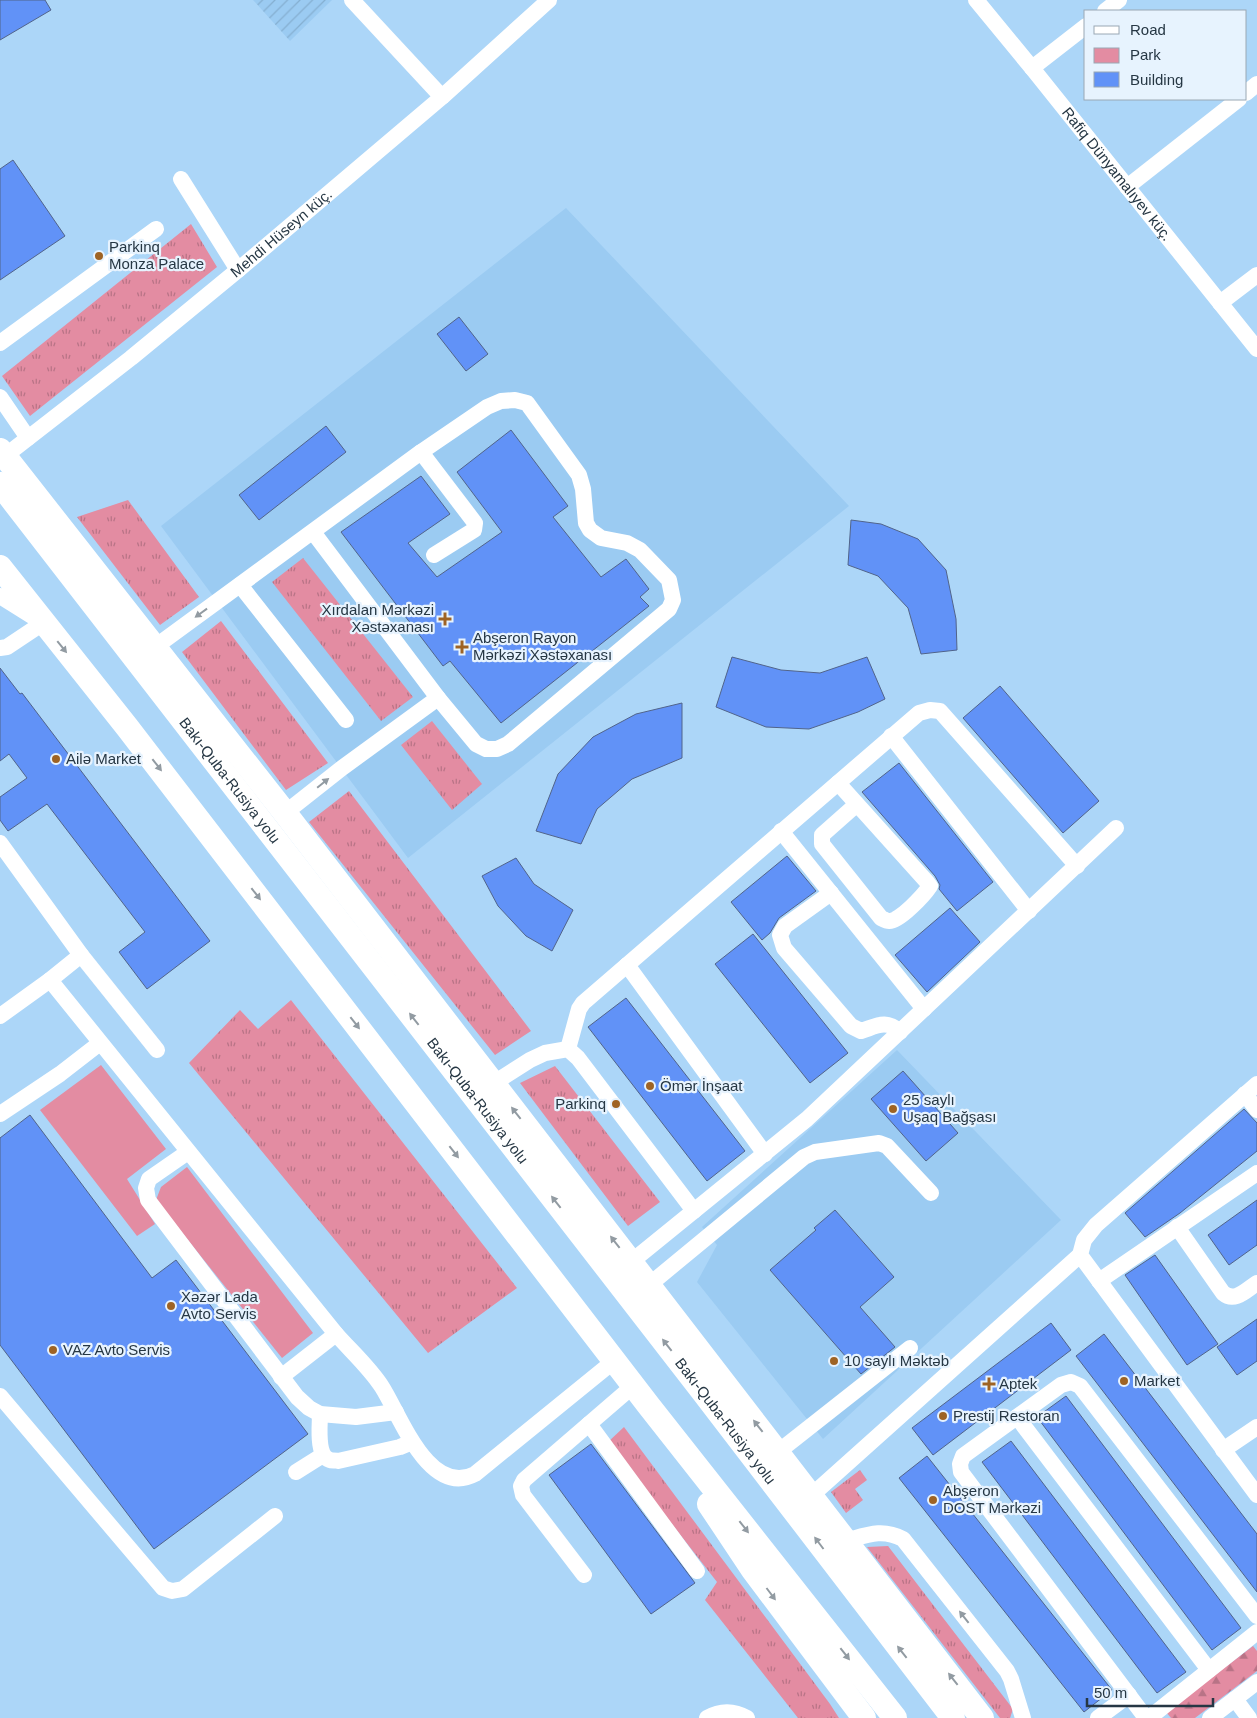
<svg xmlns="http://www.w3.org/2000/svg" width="1257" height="1718" font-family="Arial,sans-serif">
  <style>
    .built { fill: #9bcbf2 }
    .industrial { fill: url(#industrial-furrows) }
    .grass { fill: url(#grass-tufts) }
    .forest { fill: url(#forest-firs) }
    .park { fill: #e38ca2 }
    .building { fill: #6192f7; stroke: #51648a }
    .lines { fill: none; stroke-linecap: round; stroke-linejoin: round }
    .minor { stroke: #fff; stroke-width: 16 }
    .highway { stroke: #fff; stroke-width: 24 }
    .oneway { fill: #929ba2 }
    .poi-dot { fill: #9e6324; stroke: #e7f3fe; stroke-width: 2 }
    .labels { text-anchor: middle; stroke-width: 4.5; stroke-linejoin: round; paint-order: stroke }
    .street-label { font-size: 15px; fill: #263744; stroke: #e7f3fe }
    .poi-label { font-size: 15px; fill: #263744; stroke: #e7f3fe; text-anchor: start }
  </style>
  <defs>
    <pattern id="industrial-furrows" width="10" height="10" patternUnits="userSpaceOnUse" patternTransform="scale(1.25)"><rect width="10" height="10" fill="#9bcbf2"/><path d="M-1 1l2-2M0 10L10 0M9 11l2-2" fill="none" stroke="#85afd1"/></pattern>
    <pattern id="grass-tufts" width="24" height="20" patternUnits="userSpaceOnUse" patternTransform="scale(1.25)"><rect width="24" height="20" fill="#e38ca2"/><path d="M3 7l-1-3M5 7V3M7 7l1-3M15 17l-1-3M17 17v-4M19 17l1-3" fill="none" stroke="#b87386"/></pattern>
    <pattern id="forest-firs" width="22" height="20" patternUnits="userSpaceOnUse" patternTransform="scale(1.25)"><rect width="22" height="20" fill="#e38ca2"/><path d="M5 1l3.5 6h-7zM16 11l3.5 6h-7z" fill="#b87386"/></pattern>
  </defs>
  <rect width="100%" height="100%" fill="#acd6f8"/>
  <path class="built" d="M566,208l283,298 -441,352 -247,-332z
    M897,1050l164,170 -238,219 -126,-157 20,-37 -15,-18z"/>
  <path class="industrial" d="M253,0h79l-42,41z"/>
  <path class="grass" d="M191,224l26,43 -187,149 -28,-40z
    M128,500l71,97 -39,28 -83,-108z
    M303,558l110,139 -32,24 -109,-139z
    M221,621l107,142 -42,27 -104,-138z
    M432,721l50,63 -30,26 -51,-65z
    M349,791l182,240 -36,24 -186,-233z
    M291,1000l226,288 -89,65 -239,-290 51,-53 18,19z
    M555,1066l105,136 -32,24 -108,-143z
    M624,1427l206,277 9,14h-41l-93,-118 12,-18 -109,-140z
    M860,1470l7,10 -12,9 8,11 -17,13 -15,-21z
    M888,1546l125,163 -3,9h-10l-133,-171z"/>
  <path class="forest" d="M1253,1646l4,5v20l-62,47h-24l-5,-6z"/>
  <path class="park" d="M101,1065l65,84 -39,30 28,45 -18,12 -97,-126z
    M187,1167l126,166 -31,25 -126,-158 5,-13z"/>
  <path class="building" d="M0,0h45l6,10 -51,30z
    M13,160l52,76 -65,44v-111z
    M459,317l29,37 -22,17 -29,-37z
    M326,426l20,26 -87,68 -20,-25z
    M511,430l57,76 -15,11 48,60 25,-18 23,30 -9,8 9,9 -148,117 -51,-62 -7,5 -102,-134 80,-56 29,38 -42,29 29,34 65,-45 -45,-60z
    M851,520l30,4 37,15 28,31 10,49 1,31 -36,4 -13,-46 -30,-32 -30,-11z
    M732,657l49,13 39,3 47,-16 18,42 -27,13 -49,17 -43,-2 -50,-20z
    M0,668l20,26 2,-1 188,248 -63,48 -28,-37 26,-20 -98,-128 -39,27 -8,-11v-23l27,-19 -18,-24 -9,7z
    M1000,686l99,115 -36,32 -100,-115z
    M682,703v55l-50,21 -35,30 -16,35 -45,-13 22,-57 35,-37 43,-23z
    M899,763l94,119 -36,29 -18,-22 1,-4 -5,-9 -73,-84z
    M787,856l29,35 -37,27 -9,15 -8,7 -31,-38z
    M516,858l18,26 39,26 -21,41 -26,-15 -28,-30 -16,-30z
    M950,908l30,34 -53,50 -32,-37z
    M753,934l95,119 -38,30 -95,-119z
    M626,998l119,153 -38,30 -119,-154z
    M903,1071l55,62 -32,28 -55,-62z
    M1244,1109l13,14v28l-77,62 -35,24 -20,-24z
    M30,1115l122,163 24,-18 132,174 -154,115 -154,-204v-207z
    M1257,1200v45l-28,20 -21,-30z
    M835,1210l59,67 -34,30 35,40 -34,27 -91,-104 46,-40 -2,-2z
    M1155,1255l63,89 -31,21 -62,-90z
    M1257,1319v42l-20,14 -20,-28z
    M1051,1323l20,27 -138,105 -21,-27z
    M1104,1334l153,200v58l-181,-236z
    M1066,1396l175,232 -29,22 -175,-233z
    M1011,1441l175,231 -29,21 -175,-231z
    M591,1444l104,139 -44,31 -102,-139z
    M927,1456l185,234 -28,22 -185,-234z"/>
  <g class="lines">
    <g class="minor">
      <path d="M352,0l90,97"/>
      <path id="s1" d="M976,0l56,68 225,281"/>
      <path d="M1105,11l14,-11"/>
      <path d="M1032,68l54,-42"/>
      <path d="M1246,93l11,-9"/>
      <path d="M181,179l57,91"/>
      <path d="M1127,187l112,-88"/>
      <path d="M1220,303l37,-28"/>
      <path d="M0,343l156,-114"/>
      <path d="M0,397l28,41"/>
      <path d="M421,452l54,71 -1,7 -40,25"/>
      <path id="s2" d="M5,456l126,-98 107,-88 204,-173 107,-97"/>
      <path d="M240,585l106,135"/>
      <path d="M0,596l43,27 -36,24 -7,1"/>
      <path d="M155,647l266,-195 66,-45 14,-6 14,-1 12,3 52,72 4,14 3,34 4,7 11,8 26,5 13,7 29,30 4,20 -4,9 -161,135 -11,5h-11l-10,-5 -38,-46 -125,-166"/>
      <path d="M891,736l138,175"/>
      <path d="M838,783l89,99 3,4c-6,9 -31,36 -41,35 -2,0 -6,-2 -8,-3l-59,-74v-9l35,-31"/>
      <path d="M285,813l57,-45 96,-70"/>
      <path d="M781,831l143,178"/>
      <path d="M0,843l81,112 -31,25 286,354c15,17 34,34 46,53 18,28 47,111 93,87l139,-113"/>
      <path d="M831,893l-46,33 -5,9 4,13 67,78 10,5c16,-5 25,-12 39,1"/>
      <path d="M81,955l76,95"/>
      <path d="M627,965l138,189"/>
      <path d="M0,1016l50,-36"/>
      <path d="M568,1049l11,-40 4,-6 336,-290 11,-3 10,1 137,155"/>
      <path d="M494,1083l36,-23 15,-7 23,-4 10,9 116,153"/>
      <path d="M1257,1084l-161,141 -12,15 -4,15 177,240"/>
      <path d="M1245,1094l12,16"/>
      <path d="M0,1114l60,-40 40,-31"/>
      <path d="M188,1152l-39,27 -3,9 2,12 149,197 12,11 11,6 36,3 40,-5"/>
      <path d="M1177,1227l46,66c12,10 23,-3 34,-10"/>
      <path d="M631,1262l176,-143 309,-291"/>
      <path d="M1099,1281l158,-108"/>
      <path d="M649,1285l155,-128 11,-5 64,-9 8,3 44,47"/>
      <path d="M281,1377l55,-43"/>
      <path d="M0,1396l163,192 9,3 11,-2 92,-73"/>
      <path d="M320,1414c0,11 -4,42 10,46 2,1 5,0 8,1l62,-14 12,-5"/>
      <path d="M1017,1417l192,253"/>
      <path d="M589,1424l108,147"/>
      <path d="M1223,1450l34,-23"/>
      <path d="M778,1452l132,-104"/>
      <path d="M296,1472l27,-17"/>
      <path d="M812,1495l268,-240"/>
      <path d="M845,1541c22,-6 37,-13 58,-2l104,132 4,8 12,39"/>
      <path d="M584,1575l-61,-80 -2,-9 3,-6 109,-94"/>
      <path d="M1235,1699l14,19"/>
      <path d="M707,1718c14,-8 26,-8 40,0"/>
      <path d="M1098,1718l31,-23"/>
      <path d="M1146,1718l-185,-246 -1,-8 3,-8 98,-71 10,-3 9,4 177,230"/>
      <path d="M1149,1718l108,-86"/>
      <path d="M1210,1718l47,-36"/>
    </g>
    <g class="highway">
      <path d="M0,450l285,363 697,905"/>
      <path id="s3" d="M0,484l703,908 250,326"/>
      <path d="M0,567l127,160 522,679 246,312"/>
      <path d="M709,1504l44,66 111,148"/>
    </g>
  </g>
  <defs><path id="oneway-solid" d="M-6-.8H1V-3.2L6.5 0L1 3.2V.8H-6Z" transform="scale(1.25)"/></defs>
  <g class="oneway">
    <use href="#oneway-solid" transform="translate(201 613) rotate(144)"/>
    <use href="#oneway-solid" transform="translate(62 647) rotate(51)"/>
    <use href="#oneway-solid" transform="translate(157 765) rotate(52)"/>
    <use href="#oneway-solid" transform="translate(323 783) rotate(-39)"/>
    <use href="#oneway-solid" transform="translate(256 894) rotate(52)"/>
    <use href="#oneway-solid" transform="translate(414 1019) rotate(-128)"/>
    <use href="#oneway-solid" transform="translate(355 1023) rotate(52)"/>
    <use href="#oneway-solid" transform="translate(516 1113) rotate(-128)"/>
    <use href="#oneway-solid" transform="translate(454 1152) rotate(52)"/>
    <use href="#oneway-solid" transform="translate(556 1202) rotate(-128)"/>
    <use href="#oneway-solid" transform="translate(615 1242) rotate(-128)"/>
    <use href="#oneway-solid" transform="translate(667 1345) rotate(-128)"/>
    <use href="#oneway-solid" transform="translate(758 1426) rotate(-128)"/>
    <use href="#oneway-solid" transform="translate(744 1527) rotate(52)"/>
    <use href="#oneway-solid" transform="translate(819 1543) rotate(-127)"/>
    <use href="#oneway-solid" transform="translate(771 1594) rotate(53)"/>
    <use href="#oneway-solid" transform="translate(964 1617) rotate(-128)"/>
    <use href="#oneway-solid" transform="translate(902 1652) rotate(-128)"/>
    <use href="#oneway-solid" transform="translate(845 1654) rotate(52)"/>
    <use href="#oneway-solid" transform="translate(953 1679) rotate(-128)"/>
  </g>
  <g class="poi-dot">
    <circle cx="99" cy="256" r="5"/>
    <path d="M442.5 611.5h5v5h5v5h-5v5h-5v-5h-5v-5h5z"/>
    <path d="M459.5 639.5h5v5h5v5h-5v5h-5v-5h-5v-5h5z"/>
    <circle cx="56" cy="759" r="5"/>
    <circle cx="650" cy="1086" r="5"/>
    <circle cx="616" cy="1104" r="5"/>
    <circle cx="893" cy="1109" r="5"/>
    <circle cx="171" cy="1306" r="5"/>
    <circle cx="53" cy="1350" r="5"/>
    <circle cx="834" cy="1361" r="5"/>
    <circle cx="1124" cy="1381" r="5"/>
    <path d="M986.5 1376.5h5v5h5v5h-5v5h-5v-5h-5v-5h5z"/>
    <circle cx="943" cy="1416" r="5"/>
    <circle cx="933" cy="1500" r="5"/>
  </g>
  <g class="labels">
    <g class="street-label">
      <text dy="5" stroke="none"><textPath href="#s1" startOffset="224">Rafiq Dünyamalıyev küç.</textPath></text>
      <text dy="5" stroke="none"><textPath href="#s2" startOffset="355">Mehdi Hüseyn küç.</textPath></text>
      <text dy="5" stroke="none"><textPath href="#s3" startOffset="375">Bakı-Quba-Rusiya yolu</textPath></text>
      <text dy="5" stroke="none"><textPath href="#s3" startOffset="780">Bakı-Quba-Rusiya yolu</textPath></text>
      <text dy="5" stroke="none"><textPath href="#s3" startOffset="1185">Bakı-Quba-Rusiya yolu</textPath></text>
    </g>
    <g class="poi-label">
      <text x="109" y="252">Parkinq<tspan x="109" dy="17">Monza Palace</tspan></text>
      <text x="434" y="615" text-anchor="end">Xırdalan Mərkəzi<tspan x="434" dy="17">Xəstəxanası</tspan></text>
      <text x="473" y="643">Abşeron Rayon<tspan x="473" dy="17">Mərkəzi Xəstəxanası</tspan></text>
      <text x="66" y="764">Ailə Market</text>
      <text x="660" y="1091">Ömər İnşaat</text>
      <text x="903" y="1105">25 saylı<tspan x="903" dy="17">Uşaq Bağşası</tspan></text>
      <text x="606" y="1109" text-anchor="end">Parkinq</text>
      <text x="181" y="1302">Xəzər Lada<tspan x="181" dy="17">Avto Servis</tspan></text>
      <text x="63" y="1355">VAZ Avto Servis</text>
      <text x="844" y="1366">10 saylı Məktəb</text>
      <text x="1134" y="1386">Market</text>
      <text x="999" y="1389">Aptek</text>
      <text x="953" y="1421">Prestij Restoran</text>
      <text x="943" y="1496">Abşeron<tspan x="943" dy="17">DOST Mərkəzi</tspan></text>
    </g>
  </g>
  <rect x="1084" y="10" width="162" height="90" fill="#e7f3fe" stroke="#9aa8b4"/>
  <rect x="1094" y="26" width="25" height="8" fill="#ffffff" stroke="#9aa8b4"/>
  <text x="1130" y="35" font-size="15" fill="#263744">Road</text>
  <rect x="1094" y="48" width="25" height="15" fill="#e38ca2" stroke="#9aa8b4"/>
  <text x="1130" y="60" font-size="15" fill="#263744">Park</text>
  <rect x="1094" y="72" width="25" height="15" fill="#6192f7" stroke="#9aa8b4"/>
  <text x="1130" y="85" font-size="15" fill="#263744">Building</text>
  <path d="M1087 1698v8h126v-8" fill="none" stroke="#263744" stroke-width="2.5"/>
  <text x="1094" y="1698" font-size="15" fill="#263744" stroke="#e7f3fe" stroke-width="4" paint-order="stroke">50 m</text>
</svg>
